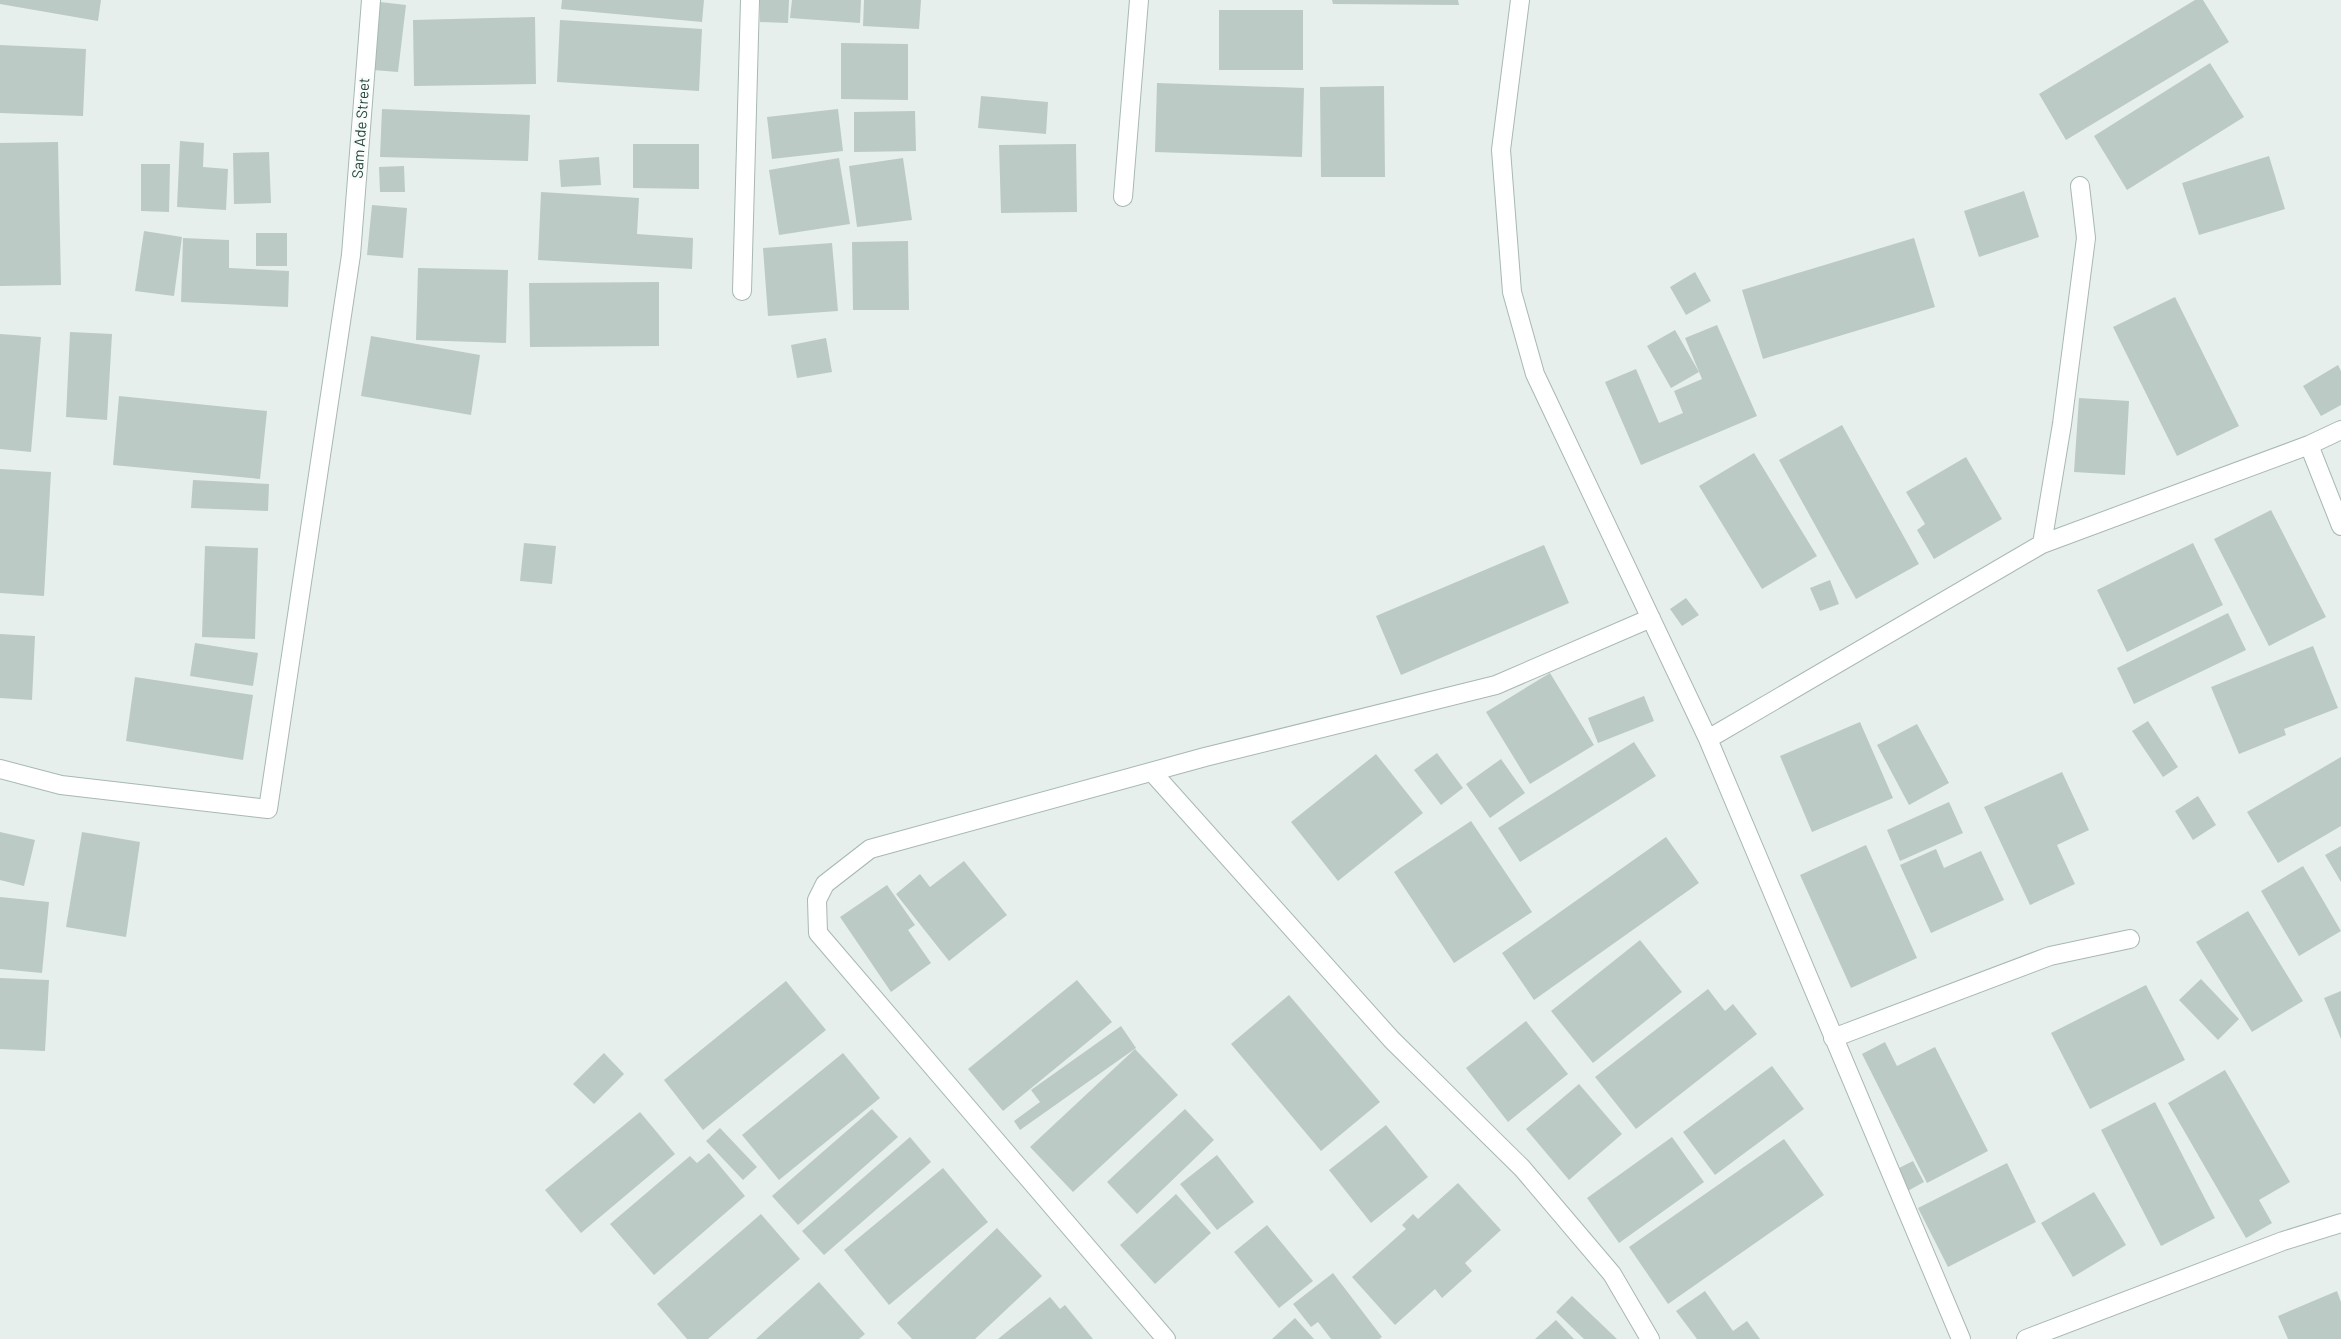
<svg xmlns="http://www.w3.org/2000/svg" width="2341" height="1339" font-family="Barlow,sans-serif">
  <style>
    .building { fill: #bbcac4 }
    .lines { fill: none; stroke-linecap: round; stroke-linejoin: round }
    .minor-casing { stroke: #a8b8b2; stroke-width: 20 }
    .minor { stroke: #fff; stroke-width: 18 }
    .labels { text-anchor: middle; stroke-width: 5; stroke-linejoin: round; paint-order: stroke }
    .street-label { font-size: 15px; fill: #24423a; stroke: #f7fbf9 }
  </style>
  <rect width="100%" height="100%" fill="#e6efeb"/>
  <path class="building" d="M0,0h101l-3,21 -98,-17z
    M562,0h142l-2,22 -141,-13z
    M760,0h29l-1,23 -28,-1z
    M792,0h69l-1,23 -70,-5z
    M864,0h57l-2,29 -56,-3z
    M1332,0h126l1,5 -126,-1z
    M2195,0h8l26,42 -163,98 -27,-46z
    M380,2l26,3 -8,67 -25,-2z
    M1219,10h84v60h-84z
    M535,17l1,67 -122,2 -1,-66z
    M560,20l142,9 -3,62 -142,-9z
    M841,43l67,1v56l-67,-1z
    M0,45l86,4 -3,67 -83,-3z
    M2210,63l34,54 -117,73 -33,-54z
    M1157,83l147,5 -2,69 -147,-5z
    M1384,86l1,91h-64l-1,-90z
    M981,96l67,6 -2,32 -68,-6z
    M382,109l148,6 -2,46 -148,-4z
    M838,109l5,42 -71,8 -5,-42z
    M915,111l1,40 -62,1v-40z
    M180,141l24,2 -1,24 25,2 -2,41 -49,-3z
    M58,142l3,143 -61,1v-143z
    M633,144h66v45l-66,-1z
    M1076,144l1,68 -76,1 -2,-68z
    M269,152l2,51 -37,1 -1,-51z
    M2269,156l16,53 -86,26 -17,-52z
    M599,157l2,28 -40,2 -2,-27z
    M839,158l11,66 -71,11 -10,-65z
    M903,158l9,62 -55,7 -8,-61z
    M141,164h29l-1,48 -28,-1z
    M404,166l1,26h-25l-1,-25z
    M2024,191l15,46 -60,20 -15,-46z
    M541,192l98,6 -2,36 56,4 -1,31 -154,-9z
    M372,205l35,3 -4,50 -36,-3z
    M144,231l38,6 -8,59 -39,-5z
    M256,233h31v33h-31z
    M183,238l46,2v28l60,3 -1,36 -107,-5z
    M1914,238l21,69 -172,52 -21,-69z
    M908,241l1,69h-56l-1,-68z
    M832,243l6,68 -70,5 -5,-68z
    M418,268l90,2 -2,73 -90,-3z
    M1695,272l16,29 -25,14 -16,-28z
    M659,282v64l-129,1 -1,-64z
    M2175,297l64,129 -62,30 -64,-129z
    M1717,325l40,91 -116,49 -36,-83 31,-13 23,54 24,-10 -9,-22 28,-12 -17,-41z
    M1675,330l24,42 -28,16 -24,-42z
    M70,332l42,2 -5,86 -41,-3z
    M0,334l41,3 -10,115 -31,-3z
    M371,336l109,19 -9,60 -110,-19z
    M826,338l6,34 -35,6 -6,-33z
    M2338,365l3,6v34l-20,11 -18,-30z
    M119,396l148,15 -7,68 -147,-14z
    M2079,398l50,3 -4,74 -51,-3z
    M1842,425l77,139 -63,35 -77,-139z
    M1754,453l63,103 -55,33 -63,-103z
    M1966,457l36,62 -68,40 -17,-29 8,-6 -19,-32z
    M0,469l51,3 -7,124 -44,-3z
    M193,480l76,4 -1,27 -77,-3z
    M2271,510l55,107 -57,29 -55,-107z
    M524,543l32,3 -4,38 -32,-3z
    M2193,543l30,62 -96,47 -30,-62z
    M1544,545l25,58 -168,72 -25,-59z
    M205,546l53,2 -3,91 -53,-2z
    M1830,580l9,24 -19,7 -10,-23z
    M1686,598l13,17 -17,11 -12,-17z
    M2228,613l18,37 -112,54 -17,-36z
    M0,634l35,2 -3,64 -32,-2z
    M195,643l63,10 -5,33 -63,-10z
    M2313,646l25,62 -54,21 2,6 -47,19 -28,-67z
    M1550,673l44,72 -64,39 -44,-72z
    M135,677l118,18 -10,65 -117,-19z
    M1644,696l10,25 -56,22 -10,-25z
    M2148,721l30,46 -15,10 -31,-46z
    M1860,722l33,76 -81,34 -32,-76z
    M1917,724l32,59 -40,22 -32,-60z
    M1634,742l22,34 -136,86 -22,-34z
    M1437,753l26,35 -22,17 -27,-35z
    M1376,754l47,59 -85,68 -47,-59z
    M2341,757v69l-63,37 -31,-51z
    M1501,759l24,34 -35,25 -24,-34z
    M2062,772l27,58 -32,15 18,39 -45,21 -46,-98z
    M2198,796l18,29 -23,15 -18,-29z
    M1949,802l14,31 -63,28 -13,-31z
    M1471,821l61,91 -78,51 -60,-91z
    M0,832l35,8 -11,46 -24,-6z
    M82,832l58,10 -14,95 -60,-10z
    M1666,837l33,46 -165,117 -32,-47z
    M1866,845l51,113 -66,30 -51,-113z
    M2341,846v36l-16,-27z
    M1936,849l8,19 37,-17 23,49 -73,33 -31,-68z
    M964,861l43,54 -58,46 -53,-67 24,-20 10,13z
    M2303,866l38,65 -42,25 -38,-65z
    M887,885l28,40 -7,5 23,33 -40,29 -51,-75z
    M0,897l49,5 -7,71 -42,-4z
    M2248,911l55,90 -51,31 -56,-90z
    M1640,940l42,52 -89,71 -42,-52z
    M0,978l49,2 -4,71 -45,-2z
    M2201,979l38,40 -21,21 -39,-40z
    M1077,980l35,42 -109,89 -35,-42z
    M786,981l40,49 -123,100 -39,-50z
    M2146,985l39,75 -95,49 -39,-76z
    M1708,989l17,22 8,-7 24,30 -121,95 -41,-52z
    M2341,991v48l-17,-41z
    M1289,995l91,107 -59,49 -90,-107z
    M1526,1021l42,53 -60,48 -42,-54z
    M1121,1026l15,22 -116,82 -6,-9 26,-19 -9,-12z
    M1885,1042l12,24 38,-19 53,104 -61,32 -65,-129z
    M1135,1049l43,46 -105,97 -43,-45z
    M604,1053l20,21 -30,30 -21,-20z
    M843,1053l37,45 -101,82 -37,-45z
    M1772,1066l32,43 -89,66 -32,-43z
    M2225,1070l65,112 -31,18 13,23 -26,15 -78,-135z
    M1579,1084l43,50 -53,46 -43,-51z
    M2155,1102l60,116 -54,28 -60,-116z
    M872,1109l26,28 -100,88 -26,-29z
    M1185,1109l29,31 -77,74 -30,-32z
    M640,1112l35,42 -94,79 -36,-43z
    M1386,1125l42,52 -57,46 -42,-53z
    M720,1128l37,39 -14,13 -37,-39z
    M910,1137l21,25 -107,93 -22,-24z
    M1672,1137l32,45 -85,61 -32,-45z
    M1784,1139l40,56 -156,109 -39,-57z
    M709,1153l36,43 -91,79 -44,-51 80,-68 7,7z
    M1217,1155l37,47 -37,28 -37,-46z
    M1913,1161l11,21 -20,11 -11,-22z
    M2007,1163l29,59 -88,45 -30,-59z
    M943,1168l45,54 -99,83 -45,-55z
    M1458,1183l43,47 -36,33 7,8 -30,27 -7,-9 -40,36 -43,-48 54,-48 -4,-4 11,-11 5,5z
    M2094,1192l32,53 -53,32 -32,-54z
    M1176,1194l35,39 -56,51 -35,-39z
    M761,1214l39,45 -92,80h-21l-30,-35z
    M1267,1225l46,56 -34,27 -45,-56z
    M997,1228l45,48 -67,63h-63l-15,-16z
    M1333,1273l49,64 -3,2h-48l-13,-17 -7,5 -18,-23z
    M819,1282l46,52 -6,5h-103z
    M1705,1291l28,40 14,-10 13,18h-63l-21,-28z
    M2337,1291l4,11v37h-53l-10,-23z
    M1572,1296l45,43h-33l-28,-27z
    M1050,1297l10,12 5,-4 28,34h-95z
    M1295,1318l19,21h-42z
    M1556,1320l18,19h-39z"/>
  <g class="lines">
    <defs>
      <path id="minor" d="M1520,0l-19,150 11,142 23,82 173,365 253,600
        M1123,197l16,-197
        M742,291l8,-291
        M2309,445l32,81
        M2042,544l20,-120 24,-186 -6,-52
        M1708,739l334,-195 267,-99 32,-15
        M0,769l61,16 207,24 83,-554 20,-255
        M1152,772l240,268 130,128 90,106 38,65
        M1833,1038l217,-82 80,-17
        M1166,1339l-348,-406 -1,-33 8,-16 45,-35 335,-92 291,-72 155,-67
        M2026,1339l257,-98 58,-18"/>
    </defs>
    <use href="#minor" class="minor-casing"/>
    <use href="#minor" class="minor"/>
  </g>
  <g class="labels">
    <g class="street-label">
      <text transform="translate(361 128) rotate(-86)" y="5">Sam Ade Street</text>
    </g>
  </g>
</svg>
